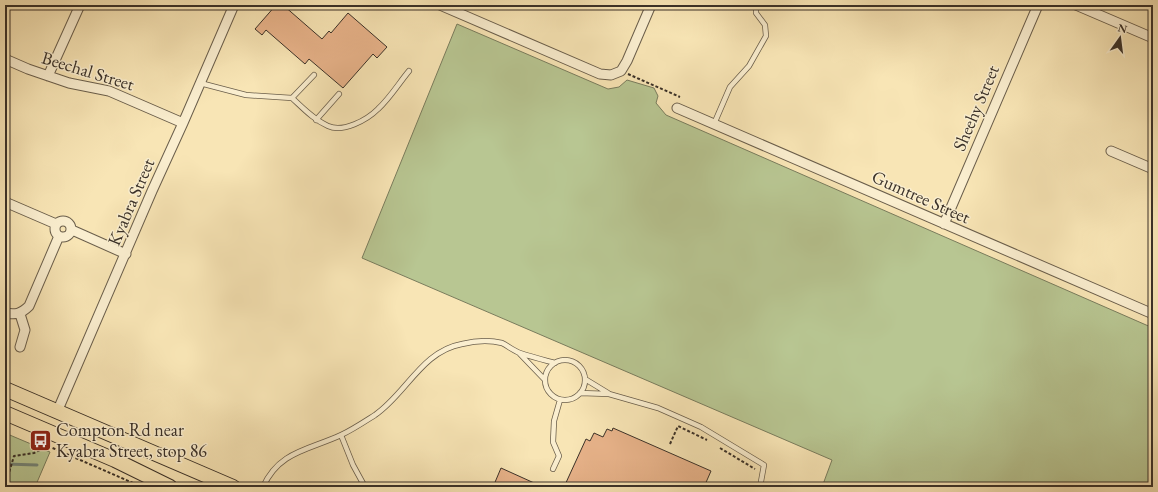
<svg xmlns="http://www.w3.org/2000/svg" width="1158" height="492" font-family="'EB Garamond',serif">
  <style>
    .green { fill: #b8c692; stroke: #797c5d }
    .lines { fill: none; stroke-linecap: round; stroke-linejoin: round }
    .stream { stroke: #758679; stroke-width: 3 }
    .building { fill: #e8b38a; stroke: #3a3128 }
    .service-casing { stroke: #6a5e4b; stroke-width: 6 }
    .minor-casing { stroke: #6a5e4b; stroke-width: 11 }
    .primary-casing { stroke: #3a3128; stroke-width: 16 }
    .path { stroke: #3a3128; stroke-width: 2; stroke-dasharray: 3 2; stroke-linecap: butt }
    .service { stroke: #faeecf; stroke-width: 4.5 }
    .minor { stroke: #faeecf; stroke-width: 9 }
    .primary { stroke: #f8e5b5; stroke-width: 14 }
    .labels { text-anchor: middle; stroke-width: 3; stroke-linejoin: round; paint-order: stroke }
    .street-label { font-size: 18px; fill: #3a3128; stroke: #faeecf }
    .poi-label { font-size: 18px; fill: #3a3128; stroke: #faeecf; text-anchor: start }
  </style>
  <rect width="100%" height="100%" fill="#f8e5b5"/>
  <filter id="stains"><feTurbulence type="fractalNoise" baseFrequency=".005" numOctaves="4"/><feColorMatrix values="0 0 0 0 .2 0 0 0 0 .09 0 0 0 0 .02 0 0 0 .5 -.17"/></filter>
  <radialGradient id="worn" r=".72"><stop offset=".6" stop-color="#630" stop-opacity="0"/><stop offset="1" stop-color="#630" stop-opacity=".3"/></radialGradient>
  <path class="green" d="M457,24l151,65 11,-2 8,-7 27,8 4,8 -2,7 10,12 487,213v159h-331l10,-27 -470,-202z
    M5,433l45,19 -15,35h-30z"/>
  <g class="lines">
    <path class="stream" d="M5,464l32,1"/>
  </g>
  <path class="building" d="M276,5h7l39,34 7,-8 2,2 17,-20 39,34 -10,11 -4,-4 -30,34 -34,-29 -4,5 -39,-34 -4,5 -7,-6z
    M613,428l98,43 -7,16h-140l22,-48 4,2 4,-8 9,4 4,-8 5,2z
    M501,468l42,19h-50z"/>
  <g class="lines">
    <defs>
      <path id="service" d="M200,83l46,12 46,3 22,-23
        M292,98c11,10 22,22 36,28 15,7 39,-6 50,-17 12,-11 21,-26 31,-38
        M316,120l23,-26
        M714,124l16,-37 19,-21 17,-30 -1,-11 -9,-12v-8
        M520,354l25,26
        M545 380a20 20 0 1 1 40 0a20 20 0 1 1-40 0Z
        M585,379l23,14
        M580,393l29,1 49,14 43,19 63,38 -4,22
        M341,435l12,30 12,22
        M553,469l6,-13 -6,-14 1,-21 6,-21
        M263,487c16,-36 46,-37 78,-52 11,-5 23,-13 34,-20 31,-21 47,-64 87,-71 12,-3 28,-4 40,-1 6,3 12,8 18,10 12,4 24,7 35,10"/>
      <path id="minor" d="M440,5l160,69 11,1 10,-4 6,-10 24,-56
        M1076,5l77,33
        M5,59l23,10 41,14 40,8 74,32
        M48,76l32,-71
        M677,108l476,206
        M1111,151l42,18
        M5,202l51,22
        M55 229a8 8 0 1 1 16 0a8 8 0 1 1-16 0Z
        M944,224l94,-219
        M72,230l54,24
        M5,313c10,2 16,1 24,-7l30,-70
        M20,314l5,16 -5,17
        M57,412l95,-221 31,-68 51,-118"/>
      <path id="primary" d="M5,389l228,98
        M5,413l110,47 55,27"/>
    </defs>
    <use href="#service" class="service-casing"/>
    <use href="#minor" class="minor-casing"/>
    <use href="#primary" class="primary-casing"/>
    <path class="path" d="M628,74l52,23
      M670,444l8,-18 29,14
      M48,446l85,37
      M720,448l35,21
      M5,486l9,-30 20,-3 14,-7"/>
    <use href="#service" class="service"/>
    <use href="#minor" class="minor"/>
    <use href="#primary" class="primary"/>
  </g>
  <defs>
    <symbol id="bus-square" viewBox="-11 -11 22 22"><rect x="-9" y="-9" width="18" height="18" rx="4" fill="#8f2418" stroke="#faeecf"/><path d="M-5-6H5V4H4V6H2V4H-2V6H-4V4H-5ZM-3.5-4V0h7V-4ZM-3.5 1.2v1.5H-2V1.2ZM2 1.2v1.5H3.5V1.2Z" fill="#fff"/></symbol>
  </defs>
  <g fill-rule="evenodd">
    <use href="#bus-square" x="28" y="428" width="25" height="25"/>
  </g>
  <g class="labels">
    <g class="street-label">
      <text transform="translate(88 71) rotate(17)" y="6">Beechal Street</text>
      <text transform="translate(976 108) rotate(-67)" y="6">Sheehy Street</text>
      <text transform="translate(921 197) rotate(24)" y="6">Gumtree Street</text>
      <text transform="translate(131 202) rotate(-67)" y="6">Kyabra Street</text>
    </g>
    <g class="poi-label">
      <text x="56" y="436">Compton Rd near<tspan x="56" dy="21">Kyabra Street, stop 86</tspan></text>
    </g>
  </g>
  <rect width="1158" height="492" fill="none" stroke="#f8e5b5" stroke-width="20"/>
  <rect x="6" y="6" width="1146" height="480" fill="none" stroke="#3a3128" stroke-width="2"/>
  <rect x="10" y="10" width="1138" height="472" fill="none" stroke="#3a3128"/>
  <g transform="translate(1120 38) rotate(14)" stroke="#faeecf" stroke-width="3" paint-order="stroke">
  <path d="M0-3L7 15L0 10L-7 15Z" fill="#3a3128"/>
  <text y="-6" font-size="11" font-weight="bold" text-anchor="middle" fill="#3a3128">N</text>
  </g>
  <rect width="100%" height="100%" filter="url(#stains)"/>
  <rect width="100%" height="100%" fill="url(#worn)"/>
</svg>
